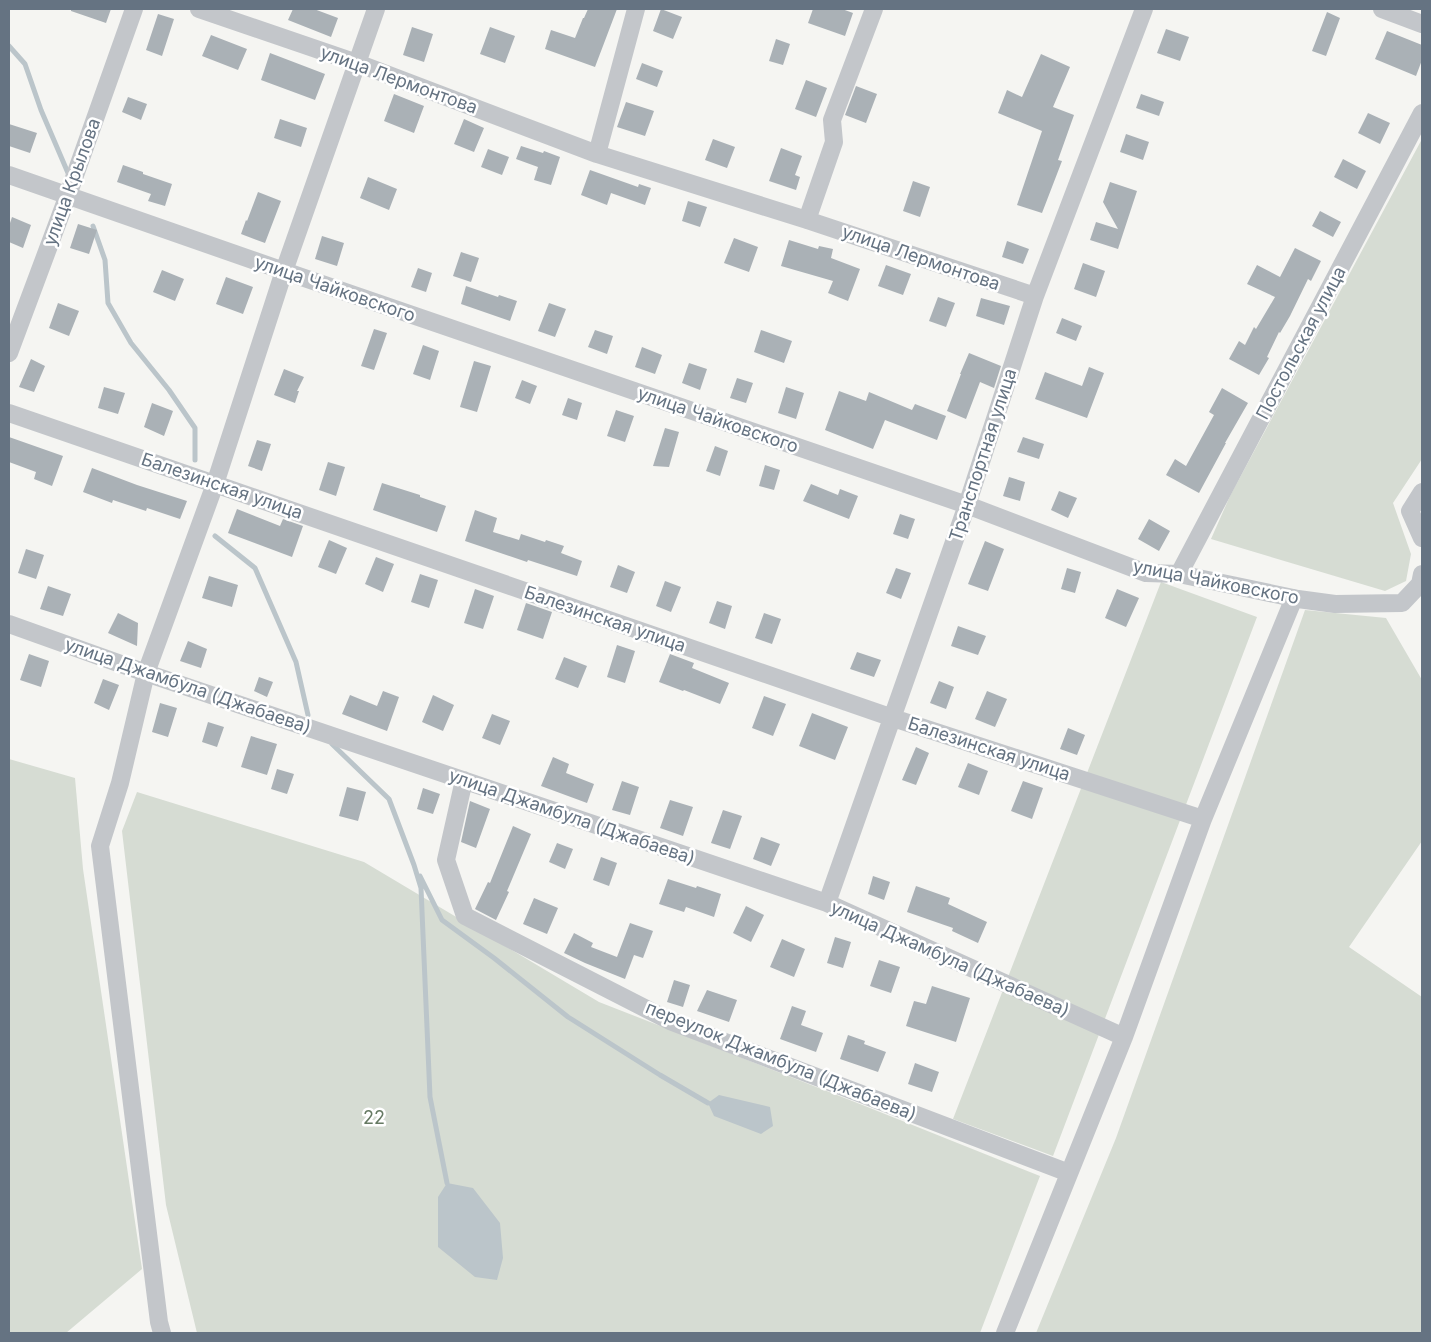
<svg xmlns="http://www.w3.org/2000/svg" width="1431" height="1342" font-family="Inter,sans-serif">
  <style>
    .green { fill: #d6dcd3 }
    .water { fill: #bbc5ca }
    .lines { fill: none; stroke-linecap: round; stroke-linejoin: round }
    .stream { stroke: #bbc5ca; stroke-width: 5 }
    .building { fill: #aab1b6 }
    .street { stroke: #c3c6ca; stroke-width: 18 }
    .labels { text-anchor: middle; stroke-width: 5; stroke-linejoin: round; paint-order: stroke }
    .street-label { font-size: 18px; fill: #657382; stroke: #fff }
    .park-label { font-size: 18px; fill: #667a63; stroke: #fff }
  </style>
  <rect width="100%" height="100%" fill="#f5f5f2"/>
  <path class="green" d="M1422,139v320l-29,44 18,51 -5,27 -21,10 -174,-52 19,-43z
    M1161,582l96,35 -204,539 -100,-37z
    M1305,610l81,8 36,62v161l-73,106 73,50v336h-386l80,-195z
    M9,759l66,19 8,91 59,400 -76,64h-57z
    M137,792l227,70 235,140 266,104 175,70 -60,157h-783l-31,-128 -44,-374z"/>
  <path class="water" d="M719,1095l51,12 3,19 -12,8 -47,-18 -6,-13z
    M447,1183l26,5 27,35 3,35 -6,22 -22,-3 -37,-30v-50z"/>
  <g class="lines">
    <path class="stream" d="M9,46l16,18 16,46 27,63
      M93,226l12,34 3,43 23,40 38,47 26,38v32
      M215,536l40,32 41,94 12,53
      M332,744l57,55 25,66 7,23 9,209 17,86
      M420,876l22,44 52,38 74,59 92,58 48,28"/>
  </g>
  <path class="building" d="M71,9h40l-5,14 -35,-12z
    M293,9h21l24,9 -7,19 -43,-17z
    M588,9h29l-22,58 -50,-18 6,-19 24,8 8,-20h1z
    M661,9l21,8 -9,22 -20,-8z
    M813,9h29l11,4 -8,23 -37,-13z
    M1327,12l13,6 -14,38 -14,-5z
    M158,14l16,5 -12,37 -16,-6z
    M412,27l21,7 -9,28 -21,-7z
    M490,27l25,9 -10,27 -25,-9z
    M1166,29l23,8 -9,24 -23,-8z
    M1387,31l35,14v15l-6,16 -41,-17z
    M211,35l36,14 -9,21 -36,-14z
    M776,39l14,5 -7,21 -14,-4z
    M270,53l55,21 -10,26 -54,-20z
    M1041,54l29,13 -17,40 21,8 -16,45 4,1 -20,52 -25,-8 25,-74 -44,-18 9,-23 15,7z
    M642,63l21,8 -6,16 -21,-8z
    M806,80l21,8 -11,29 -21,-8z
    M856,86l21,8 -11,29 -21,-8z
    M394,94l30,12 -10,27 -30,-12z
    M1141,94l23,8 -5,14 -23,-8z
    M128,97l19,7 -6,16 -19,-8z
    M626,102l28,9 -9,25 -28,-9z
    M1368,113l22,10 -10,21 -22,-11z
    M280,119l27,9 -6,19 -27,-9z
    M464,119l20,9 -10,24 -20,-8z
    M9,124l28,9 -7,20 -21,-7z
    M1126,134l23,8 -6,18 -23,-8z
    M713,139l22,8 -8,21 -22,-8z
    M521,146l22,7 1,-2 16,6 -9,28 -17,-5 4,-13 -22,-8z
    M781,148l21,8 -7,19 5,2 -4,13 -27,-9z
    M488,149l21,8 -7,18 -21,-8z
    M1343,159l23,12 -9,18 -23,-12z
    M123,165l20,7v2l29,10 -7,22 -17,-5 3,-7 -34,-12z
    M590,170l48,17 1,-3 12,4 -6,17 -34,-12 -4,12 -26,-10z
    M368,177l29,12 -8,21 -29,-12z
    M913,181l17,6 -10,30 -17,-6z
    M1110,182l27,9 -19,58 -28,-9 6,-18 22,7 -15,-27z
    M258,192l23,9 -16,42 -24,-9 5,-14 1,1z
    M688,201l19,6 -7,20 -18,-6z
    M1320,211l21,11 -8,15 -21,-11z
    M12,217l19,8 -8,23 -14,-6v-16z
    M78,224l19,6 -8,24 -19,-6z
    M322,236l22,7 -7,23 -22,-7z
    M734,238l24,9 -9,25 -25,-9z
    M789,240l29,9 1,-3 14,3 -2,9 29,11 -12,32 -20,-8 5,-12 -52,-15z
    M1007,241l22,8 -6,15 -21,-7z
    M1295,248l26,13 -10,20 -3,-2 -18,37 -10,17 -1,-1 -12,25 2,1 -10,17 -30,-16 10,-18 6,4 9,-18 2,2 19,-32 -28,-13 10,-19 23,12z
    M461,252l18,6 -8,24 -18,-6z
    M1083,263l22,8 -9,26 -22,-8z
    M886,265l25,9 -8,21 -25,-9z
    M418,268l14,5 -6,19 -15,-5z
    M162,270l22,9 -9,22 -22,-9z
    M226,277l27,10 -10,27 -27,-10z
    M466,286l32,11 1,-2 18,6 -7,20 -49,-17z
    M938,297l17,6 -9,24 -17,-6z
    M981,298l29,8 -6,19 -28,-9z
    M58,303l21,8 -10,25 -20,-8z
    M549,303l17,6 -11,28 -17,-6z
    M1062,318l20,8 -6,15 -20,-8z
    M374,329l13,4 -13,37 -13,-4z
    M595,330l18,6 -6,18 -19,-7z
    M761,330l31,11 -8,22 -30,-11z
    M423,345l16,6 -9,29 -17,-6z
    M642,347l20,8 -7,19 -20,-7z
    M969,353l32,13 -7,22 -14,-6 -14,37 -19,-8 14,-37h-1z
    M31,359l14,7 -11,26 -15,-5z
    M474,361l17,5 -14,46 -17,-5z
    M689,363l18,6 -7,21 -18,-7z
    M1089,367l15,6 -17,45 -52,-19 10,-27 37,14z
    M284,369l20,8 -7,14h2l-4,12 -21,-8z
    M737,378l16,5 -7,20 -16,-5z
    M522,380l15,6 -7,18 -15,-6z
    M104,387l21,6 -7,21 -20,-6z
    M786,387l18,6 -8,26 -18,-6z
    M1222,388l26,15 -23,40h1l-27,50 -33,-18 9,-16 11,7 28,-51 -5,-3z
    M839,391l27,10 3,-9 43,18 3,-6 31,12 -9,24 -52,-20 -12,29 -48,-19z
    M568,398l14,5 -5,17 -15,-5z
    M152,403l21,8 -9,25 -20,-9z
    M616,410l18,6 -9,26 -18,-6z
    M665,428l14,4 -10,35 -16,-1z
    M9,437l54,19 -11,30 -18,-7 2,-7 -27,-10z
    M1023,437l21,7 -5,15 -22,-7z
    M257,440l14,4 -9,27 -14,-5z
    M715,446l13,5 -8,25 -14,-5z
    M328,462l17,5 -9,29 -17,-6z
    M765,465l15,5 -6,20 -15,-4z
    M92,468l45,17 50,16 -7,18 -33,-11 -1,3 -33,-11 -1,3 -29,-11z
    M1009,477l16,5 -5,19 -17,-5z
    M382,483l38,12v2l26,9 -9,26 -64,-22z
    M811,484l27,11 2,-6 18,7 -9,23 -46,-18z
    M1059,491l18,7 -9,20 -17,-8z
    M237,509l43,17 3,-7 20,7 -11,31 -64,-24z
    M475,510l22,8 -4,14 26,8 2,-6 24,8 1,-2 18,6 -3,7 21,8 -5,15 -49,-16 -1,2 -62,-21z
    M900,514l15,5 -7,20 -15,-5z
    M1149,519l21,12 -11,20 -21,-12z
    M329,540l18,8 -11,26 -18,-7z
    M985,541l19,8 -16,42 -20,-7z
    M26,549l18,6 -8,24 -18,-6z
    M376,557l18,7 -11,28 -18,-8z
    M618,565l17,7 -8,21 -17,-6z
    M896,568l15,5 -10,26 -15,-6z
    M1067,568l14,4 -6,21 -14,-4z
    M420,574l18,6 -9,28 -18,-6z
    M209,576l29,9 -6,22 -30,-9z
    M665,581l16,6 -10,25 -15,-6z
    M48,586l23,8 -8,22 -23,-7z
    M475,589l19,7 -11,33 -19,-6z
    M1117,589l22,9 -13,29 -21,-9z
    M717,601l15,5 -7,23 -16,-6z
    M526,603l26,9 -9,27 -26,-9z
    M118,613l20,10 -1,23 -29,-13z
    M764,613l17,6 -9,25 -17,-6z
    M958,626l28,10 -8,19 -27,-9z
    M188,641l19,8 -6,19 -21,-7z
    M617,645l18,6 -10,32 -18,-6z
    M857,652l24,8 -7,17 -24,-8z
    M29,654l20,7 -8,26 -21,-7z
    M670,654l24,9 -2,5 37,15 -9,21 -36,-14 -1,1 -24,-9z
    M564,657l23,9 -9,22 -23,-9z
    M259,677l14,5 -6,15 -13,-6z
    M103,679l16,6 -10,25 -15,-7z
    M939,681l15,6 -8,22 -16,-6z
    M383,691l16,6 -12,34 -45,-17 8,-19 27,11z
    M987,691l20,8 -12,28 -20,-8z
    M433,695l21,10 -11,26 -21,-9z
    M764,696l22,8 -13,32 -21,-8z
    M160,703l17,5 -9,29 -16,-5z
    M812,713l36,14 -13,33 -36,-14z
    M492,714l18,7 -10,24 -18,-7z
    M208,722l16,5 -7,20 -15,-5z
    M1068,728l17,7 -8,20 -17,-6z
    M251,736l26,8 -10,31 -26,-8z
    M916,747l13,6 -13,32 -14,-5z
    M553,757l16,7 -3,9 28,11 -7,19 -46,-17z
    M968,763l20,8 -9,24 -21,-8z
    M277,769l17,5 -7,20 -16,-5z
    M622,781l17,6 -9,28 -18,-5z
    M1023,781l20,7 -11,31 -21,-8z
    M347,787l19,5 -8,29 -19,-5z
    M423,788l17,6 -7,20 -16,-5z
    M670,800l23,7 -10,29 -23,-8z
    M470,801l20,8 -14,39 -15,-6z
    M723,810l19,6 -12,33 -19,-6z
    M513,826l18,8 -24,57 2,1 -13,28 -21,-11 13,-27 2,1z
    M761,837l19,7 -9,22 -18,-7z
    M557,843l16,6 -8,20 -16,-7z
    M601,857l16,6 -8,23 -16,-6z
    M873,876l17,6 -6,18 -16,-6z
    M668,879l28,9 1,-2 24,8 -7,23 -28,-10 -2,5 -25,-8z
    M916,886l34,12 -2,6 39,18 -9,21 -26,-12 1,-3 -46,-16z
    M534,898l24,10 -11,26 -24,-10z
    M746,906l18,9 -13,27 -18,-9z
    M630,923l23,8 -10,27 -9,-3 -9,24 -40,-16 -21,-10 10,-20 19,10 -2,4 26,10z
    M835,937l16,5 -8,26 -16,-5z
    M782,939l23,10 -11,28 -24,-10z
    M879,960l21,7 -9,26 -21,-7z
    M674,980l16,5 -7,22 -16,-5z
    M932,986l38,12 -14,44 -50,-16 8,-25 12,3z
    M707,990l30,10 -8,22 -32,-11z
    M792,1006l14,5 -5,14 22,8 -7,19 -36,-13z
    M848,1035l17,6 -1,3 22,8 -8,20 -38,-13z
    M915,1063l24,9 -7,20 -24,-8z"/>
  <g class="lines">
    <path class="street" d="M199,9l158,54 240,91 210,66 228,76
      M1382,9l40,15
      M597,154l39,-145
      M9,175l275,96 683,234 179,68 33,1 119,25 37,5 67,-1 18,-19 2,-10
      M807,220l27,-78 -2,-22 42,-111
      M9,353l59,-158 66,-186
      M9,413l884,305 310,101
      M1422,492l-12,19 12,27
      M1179,574l243,-461
      M9,624l137,49 681,230 297,134
      M464,780l-18,80 19,56 205,105 399,152
      M827,903l140,-398 68,-209 109,-287
      M162,1333l-3,-11 -59,-476 20,-63 26,-110 69,-189 69,-213 92,-262
      M1005,1333l119,-296 79,-218 91,-221"/>
  </g>
  <g class="labels">
    <g class="street-label">
      <text transform="translate(399 80) rotate(20)" y="6">улица Лермонтова</text>
      <text transform="translate(72 182) rotate(-70)" y="6">улица Крылова</text>
      <text transform="translate(921 258) rotate(19)" y="6">улица Лермонтова</text>
      <text transform="translate(335 289) rotate(19)" y="6">улица Чайковского</text>
      <text transform="translate(1301 343) rotate(-62)" y="6">Постольская улица</text>
      <text transform="translate(718 420) rotate(19)" y="6">улица Чайковского</text>
      <text transform="translate(983 455) rotate(-72)" y="6">Транспортная улица</text>
      <text transform="translate(222 486) rotate(19)" y="6">Балезинская улица</text>
      <text transform="translate(1216 582) rotate(11)" y="6">улица Чайковского</text>
      <text transform="translate(605 619) rotate(19)" y="6">Балезинская улица</text>
      <text transform="translate(188 686) rotate(19)" y="6">улица Джамбула (Джабаева)</text>
      <text transform="translate(989 749) rotate(18)" y="6">Балезинская улица</text>
      <text transform="translate(572 817) rotate(19)" y="6">улица Джамбула (Джабаева)</text>
      <text transform="translate(950 959) rotate(24)" y="6">улица Джамбула (Джабаева)</text>
      <text transform="translate(781 1061) rotate(22)" y="6">переулок Джамбула (Джабаева)</text>
    </g>
    <g class="park-label">
      <text x="374" y="1124">22</text>
    </g>
  </g>
  <rect width="1431" height="1342" fill="none" stroke="#657382" stroke-width="20"/>
</svg>
